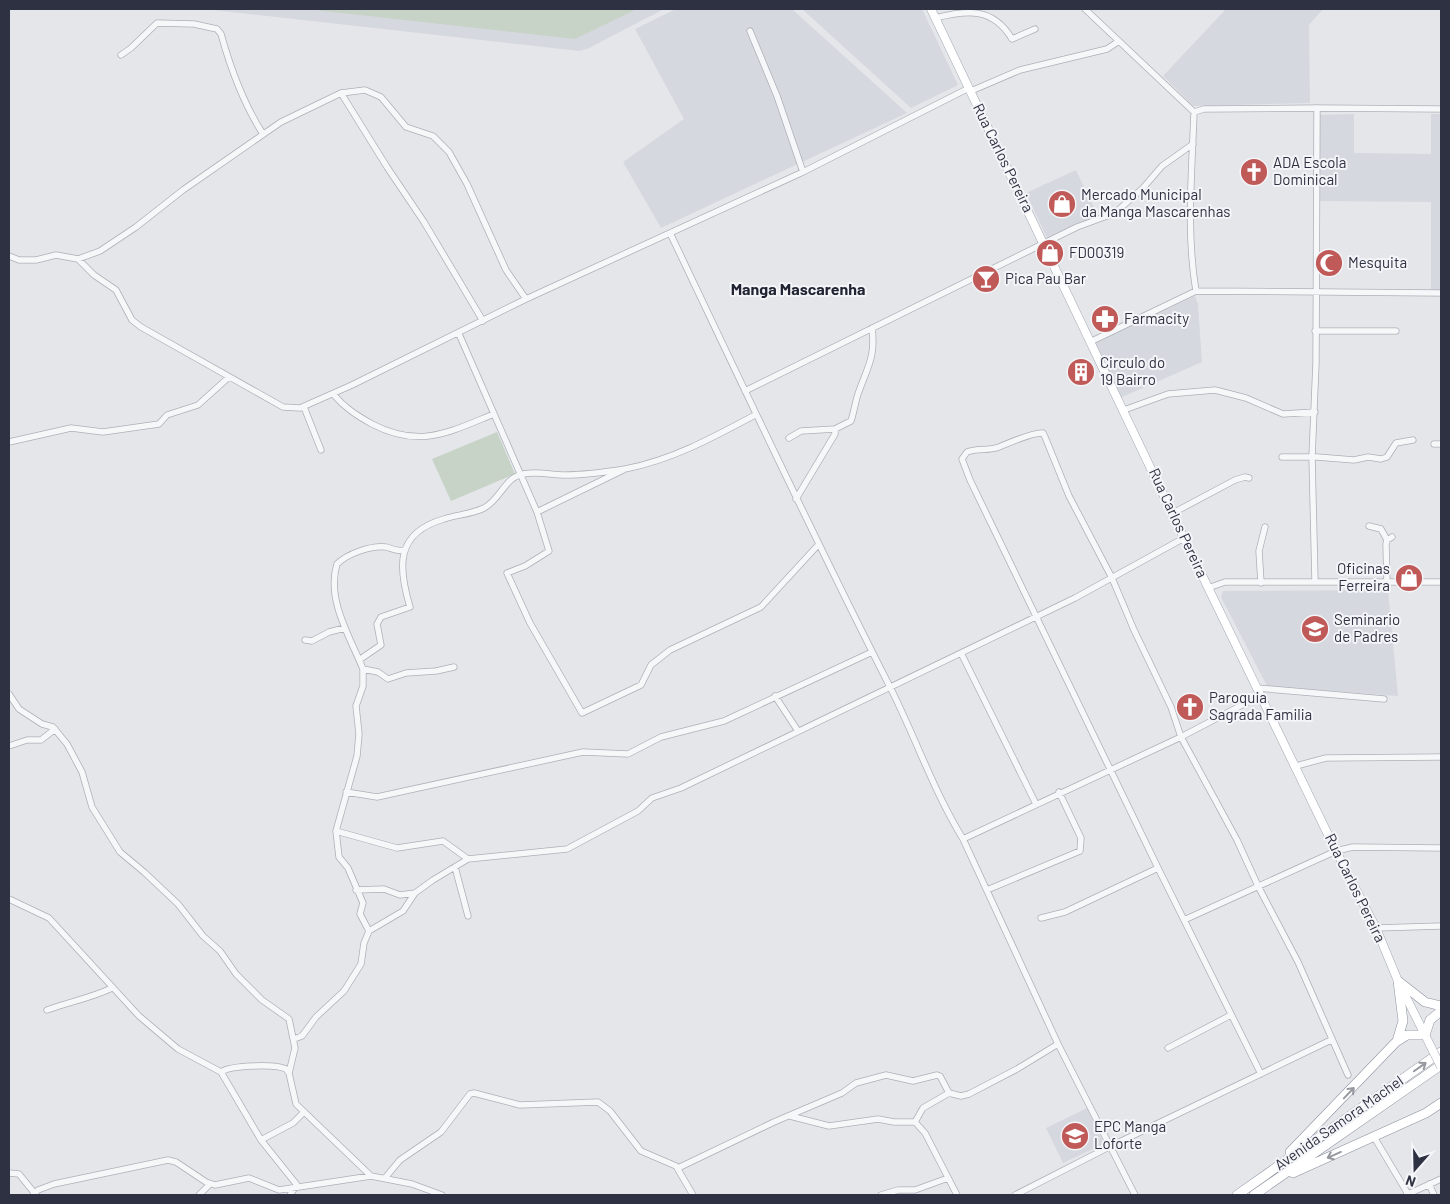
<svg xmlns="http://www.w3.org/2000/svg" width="1450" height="1204" font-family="Barlow,sans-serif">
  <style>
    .built { fill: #d6d8df }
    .green { fill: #c7d3c6 }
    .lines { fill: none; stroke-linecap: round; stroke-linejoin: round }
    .minor-casing { stroke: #adb0b7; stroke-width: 7 }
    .major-casing { stroke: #a5a9b5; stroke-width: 9 }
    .highway-casing { stroke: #8d919f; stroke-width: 10 }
    .minor { stroke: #f6f7f9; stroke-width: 5.5 }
    .major { stroke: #fff; stroke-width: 8 }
    .highway { stroke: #fff; stroke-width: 9 }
    .major-bridge-casing { stroke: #a5a9b5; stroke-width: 9; stroke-linecap: butt }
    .major-bridge { stroke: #fff; stroke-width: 8 }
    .oneway { stroke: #9698a0 }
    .labels { text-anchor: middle; stroke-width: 4; stroke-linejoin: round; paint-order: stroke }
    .street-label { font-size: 15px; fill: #2e3141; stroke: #f4f5f8 }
    .poi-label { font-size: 15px; fill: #2e3141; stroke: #f4f5f8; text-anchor: start }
    .neighbourhood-label { font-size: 16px; font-weight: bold; fill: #1f2332; stroke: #f4f5f8 }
  </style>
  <rect width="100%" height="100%" fill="#e4e6ea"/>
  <path class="built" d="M204,9h460l-77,40 -8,2z
    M676,9h116l115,104 -246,115 -38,-66 61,-43 -49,-90z
    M802,9h120l36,76 -47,23z
    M1226,9h97l-14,16 1,78 -117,3 -30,-30z
    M1354,114v39l77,1v-40h10v176h-10v-88l-117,-1 4,-86z
    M1076,170l22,46 -50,24 -22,-47z
    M1195,296l3,8 4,58 -82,36 -26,-55z
    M1388,590l10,106 -131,-10 -46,-89 2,-6z
    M1087,1108l17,36 -41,19 -17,-35z"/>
  <path class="green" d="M306,9h331l-62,30z
    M497,432l18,42 -64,27 -19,-42z"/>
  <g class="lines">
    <defs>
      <path id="minor" d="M1085,9l109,103c-2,60 -8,120 2,179
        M935,18c32,-8 58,-11 77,21l23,-10
        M750,31l27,65 26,76
        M121,55l10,-7 26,-25 37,1 23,5 4,5c10,36 22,69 42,100
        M971,91l49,-21 87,-21 12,-8
        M341,93l46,74 37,55 59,99
        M1194,112l10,-3 113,-1 124,1
        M670,233c72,151 143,303 219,452 26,51 44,105 74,154l95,205 77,151
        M9,256l10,4h17l20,-5 22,4 22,-8 36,-24 47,-37 98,-68 60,-29 24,-3 16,7 25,30 27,9 16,16 18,32 39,86 20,29
        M78,259l16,16 22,15 16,30 9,7 142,80 17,1 52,-23 174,-86 277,-127 166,-84
        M1315,331h81
        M459,334l78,178 86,-42
        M1092,341l104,-50 245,2
        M745,391l332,-164 38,-14 28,-25 19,-22 31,-22
        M333,394c12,14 23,21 39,30 48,25 77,8 122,-10
        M304,407l17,43
        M1124,410l44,-16 47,-4 31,8 37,16 32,-2
        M835,429l16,-8c3,-9 4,-18 7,-27 9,-26 18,-37 14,-66
        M789,438l12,-7 34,-2v5l-39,65
        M9,442l62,-14 32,4 56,-8 8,-9 31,-10 31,-28
        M1434,444h7
        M1282,457h35l37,3 14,-3 13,2 6,-2 9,-14 17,-3
        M537,512l12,39 -24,15 -18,7 23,50 52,90 59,-28 10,-20 19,-15 91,-43 58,-63
        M1173,513l62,-33 10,-3 4,1
        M1369,526l12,3 6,11
        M1315,581l-3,-124 4,-94 1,-255
        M1387,582l-1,-38 1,-4 5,-3
        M1261,583l-2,-32 6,-24
        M1208,588l17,-6h216
        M305,640l7,1 17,-9 16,-4
        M961,653l75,151
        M359,660l22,-15 -4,-21 4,-7 29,-10c-12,-40 -15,-74 34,-88 12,-4 28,-5 40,-11 16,-8 21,-31 39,-34 15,-3 28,1 42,1 19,0 41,-3 60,-6 47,-9 89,-32 130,-54
        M363,669l15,3 10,7 18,-6 30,-2 18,-4
        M1257,688l127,11
        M9,694l10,15 23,15 11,3 14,17 15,28 10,35 28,45 24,20 34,32 25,32 17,15 16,23 26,26 27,19 6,29 -6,25
        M775,696l23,35
        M9,746l18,-6h14l14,-11
        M1296,766l30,-8 115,-1
        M346,792l31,5 206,-45 45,2 33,-17 63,-16 148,-69
        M336,831l61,17 46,-7 25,18
        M963,839l218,-102 80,-42
        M455,867l13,49
        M356,890l28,-1 16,6 15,-2
        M987,890l93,-39 1,-13 -22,-46
        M9,899l40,19 90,98 39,33 43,23 40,68 36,45
        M1041,918l24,-6 93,-44
        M1184,920l152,-69 17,-4 88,1
        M1376,928l65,-2
        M369,931l-9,-17 3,-11 -15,-35 -9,-11 -3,-26 21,-75 2,-22 -3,-28 7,-20v-17c-13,-32 -37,-70 -26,-105 10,-10 34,-19 49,-17 7,2 12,5 19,3
        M47,1010c22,-8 44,-12 65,-22
        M294,1039l8,-3 14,-19 28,-26 17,-27 3,-21 5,-12 34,-20 12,-18 18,-13 35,-21 99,-10 71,-38 14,-13 29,-10 394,-190 109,-60
        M1168,1048l63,-33
        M221,1072c10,-7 54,-8 65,-3l3,4 7,31 75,72
        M1261,1074l-103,-206 -188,-388 -8,-21 5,-7c10,-4 22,-1 32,-5 7,-3 36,-15 44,-14l2,4 24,59 43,82 22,52 37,77 10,30 56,103 21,46 40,76 50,113
        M790,1116l39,10 49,-7 16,3h21l10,11 32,62
        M915,1122l8,-14 26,-15
        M1374,1137l34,57
        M261,1140l32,-17 10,-10
        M678,1168l96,-46 68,-29 14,-10 30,-8 27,6 24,-6 3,1 9,17 12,3 8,-2 48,-25 41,-25
        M9,1173l10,1 17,21
        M385,1178l15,-18 41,-28 29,-38 4,-1 46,12 78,-3 12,9 31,40 35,15 17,29
        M1429,1184l5,11
        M33,1195l5,-5 16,-6 114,-24 8,2 30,20 9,3 34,-7 30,12 92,-14 41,8 30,11
        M199,1195l11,-11
        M290,1195l7,-10
        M881,1195l17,-5h17l33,-12
        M1015,1195l94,-48 222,-107
        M1406,1195l35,-16"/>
      <path id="major" d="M931,9l253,529 152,313 40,77 22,53 28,56"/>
      <path id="highway" d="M1398,981l27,21 16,4
        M1397,1041l6,-20 -5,-40
        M1290,1152l106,-110 11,-7h18l5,-15 11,-9
        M1293,1173l133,-60 15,-10
        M1237,1195l204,-143
        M1254,1195l187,-130"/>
    </defs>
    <use href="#minor" class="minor-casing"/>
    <use href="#major" class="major-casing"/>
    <use href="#highway" class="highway-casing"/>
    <use href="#minor" class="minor"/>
    <use href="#major" class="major"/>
    <use href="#highway" class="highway"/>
    <defs>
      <path id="major-bridge" d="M1426,1037l15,30"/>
    </defs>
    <use href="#major-bridge" class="major-bridge-casing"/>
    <use href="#major-bridge" class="major-bridge"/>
  </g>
  <defs><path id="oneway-shaft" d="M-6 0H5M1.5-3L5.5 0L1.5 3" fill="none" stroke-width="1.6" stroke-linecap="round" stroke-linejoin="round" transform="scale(1.25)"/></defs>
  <g class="oneway">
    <use href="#oneway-shaft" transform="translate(1420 1067) rotate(-35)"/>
    <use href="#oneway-shaft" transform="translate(1349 1093) rotate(-46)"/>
    <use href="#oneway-shaft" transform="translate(1334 1155) rotate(156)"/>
  </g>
  <defs>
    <symbol id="church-disc" viewBox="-11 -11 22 22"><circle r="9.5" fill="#c05a59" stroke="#f4f5f8"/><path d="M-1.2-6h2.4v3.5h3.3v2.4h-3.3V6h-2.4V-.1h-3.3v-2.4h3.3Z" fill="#fff"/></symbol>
    <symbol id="shop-disc" viewBox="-11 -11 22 22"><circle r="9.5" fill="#c05a59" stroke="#f4f5f8"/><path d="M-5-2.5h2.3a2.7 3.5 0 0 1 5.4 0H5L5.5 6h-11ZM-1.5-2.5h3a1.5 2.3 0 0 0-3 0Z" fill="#fff"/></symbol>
    <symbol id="mosque-disc" viewBox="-11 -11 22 22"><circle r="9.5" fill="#c05a59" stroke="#f4f5f8"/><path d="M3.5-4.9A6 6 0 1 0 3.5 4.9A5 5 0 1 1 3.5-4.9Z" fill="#fff"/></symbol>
    <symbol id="bar-disc" viewBox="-11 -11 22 22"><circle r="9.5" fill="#c05a59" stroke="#f4f5f8"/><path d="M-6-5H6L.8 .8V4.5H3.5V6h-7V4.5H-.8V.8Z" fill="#fff"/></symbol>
    <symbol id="pharmacy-disc" viewBox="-11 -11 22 22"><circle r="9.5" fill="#c05a59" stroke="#f4f5f8"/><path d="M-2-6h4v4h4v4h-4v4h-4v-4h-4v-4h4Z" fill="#fff"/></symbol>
    <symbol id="building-disc" viewBox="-11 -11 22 22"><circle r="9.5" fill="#c05a59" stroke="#f4f5f8"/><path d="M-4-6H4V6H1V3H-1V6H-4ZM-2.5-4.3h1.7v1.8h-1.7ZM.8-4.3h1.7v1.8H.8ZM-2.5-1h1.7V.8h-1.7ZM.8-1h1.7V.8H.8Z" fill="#fff"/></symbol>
    <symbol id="university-disc" viewBox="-11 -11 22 22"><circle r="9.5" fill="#c05a59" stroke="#f4f5f8"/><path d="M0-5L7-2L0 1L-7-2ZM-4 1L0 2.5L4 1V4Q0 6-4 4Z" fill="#fff"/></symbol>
    <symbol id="school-disc" viewBox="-11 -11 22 22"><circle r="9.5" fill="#c05a59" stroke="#f4f5f8"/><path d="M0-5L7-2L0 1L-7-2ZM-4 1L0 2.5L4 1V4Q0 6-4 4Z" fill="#fff"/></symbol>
  </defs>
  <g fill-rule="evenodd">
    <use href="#church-disc" x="1238" y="156" width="32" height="32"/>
    <use href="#shop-disc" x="1046" y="188" width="32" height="32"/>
    <use href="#shop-disc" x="1034" y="237" width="32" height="32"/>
    <use href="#mosque-disc" x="1313" y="247" width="32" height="32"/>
    <use href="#bar-disc" x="970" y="263" width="32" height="32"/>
    <use href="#pharmacy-disc" x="1089" y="303" width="32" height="32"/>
    <use href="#building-disc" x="1065" y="356" width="32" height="32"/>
    <use href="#shop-disc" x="1393" y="562" width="32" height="32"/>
    <use href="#university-disc" x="1299" y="613" width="32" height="32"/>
    <use href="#church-disc" x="1174" y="691" width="32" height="32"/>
    <use href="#school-disc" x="1059" y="1120" width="32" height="32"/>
  </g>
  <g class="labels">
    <g class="street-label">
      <text transform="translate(1003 158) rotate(64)" y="5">Rua Carlos Pereira</text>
      <text transform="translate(1178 523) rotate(65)" y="5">Rua Carlos Pereira</text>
      <text transform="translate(1355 888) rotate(64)" y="5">Rua Carlos Pereira</text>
      <text transform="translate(1339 1123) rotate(-35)" y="5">Avenida Samora Machel</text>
    </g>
    <g class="poi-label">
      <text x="1273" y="168">ADA Escola<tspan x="1273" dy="17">Dominical</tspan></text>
      <text x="1081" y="200">Mercado Municipal<tspan x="1081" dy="17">da Manga Mascarenhas</tspan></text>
      <text x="1069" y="258">FD00319</text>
      <text x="1348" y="268">Mesquita</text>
      <text x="1005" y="284">Pica Pau Bar</text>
      <text x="1124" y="324">Farmacity</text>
      <text x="1100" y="368">Circulo do<tspan x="1100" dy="17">19 Bairro</tspan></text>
      <text x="1390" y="574" text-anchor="end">Oficinas<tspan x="1390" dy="17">Ferreira</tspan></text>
      <text x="1334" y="625">Seminario<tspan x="1334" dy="17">de Padres</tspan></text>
      <text x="1209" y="703">Paroquia<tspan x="1209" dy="17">Sagrada Familia</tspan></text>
      <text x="1094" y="1132">EPC Manga<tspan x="1094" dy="17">Loforte</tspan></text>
    </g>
    <g class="neighbourhood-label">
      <text x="798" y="295">Manga Mascarenha</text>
    </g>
  </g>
  <rect width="1450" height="1204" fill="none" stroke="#2e3141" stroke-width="20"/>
  <g transform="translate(1415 1169) rotate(200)" stroke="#f4f5f8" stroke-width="4" paint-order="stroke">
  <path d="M0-4L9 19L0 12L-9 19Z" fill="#2e3141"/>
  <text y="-8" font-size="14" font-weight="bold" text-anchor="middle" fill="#2e3141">N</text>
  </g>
</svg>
